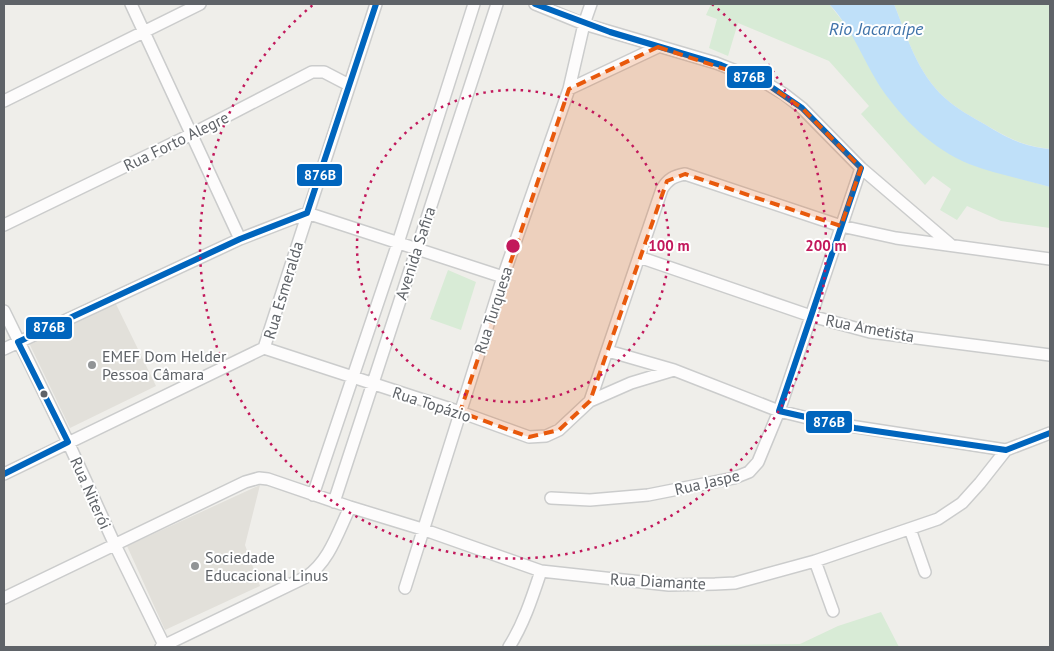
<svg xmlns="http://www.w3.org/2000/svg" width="1054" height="651" font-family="'PT Sans',sans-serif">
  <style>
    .education { fill: #e2e0da }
    .green { fill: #d8ebd6 }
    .water { fill: #bfe0f9 }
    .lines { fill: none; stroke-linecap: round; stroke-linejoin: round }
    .street-casing { stroke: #cbcccc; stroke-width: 14 }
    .street { stroke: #fdfcfc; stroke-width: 11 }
    .bus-1-casing { stroke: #fff; stroke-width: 10 }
    .bus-1 { stroke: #0065bd; stroke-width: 6 }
    .marked { fill: #e8590c; fill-opacity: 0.2; stroke: #e8590c; stroke-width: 4; stroke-dasharray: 10 6; stroke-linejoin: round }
    .ring { fill: none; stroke: #c2185b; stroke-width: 2.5; stroke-dasharray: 2.5 5 }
    .poi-dot { fill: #919496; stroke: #fff; stroke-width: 2 }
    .bus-dot { fill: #5f6368; stroke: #fff; stroke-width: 2 }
    .labels { text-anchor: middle; stroke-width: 4; stroke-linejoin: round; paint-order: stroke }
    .street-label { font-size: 16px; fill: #5f6368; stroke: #fff }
    .poi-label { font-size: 16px; fill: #5f6368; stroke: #fff; text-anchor: start }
    .water-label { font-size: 18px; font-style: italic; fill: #4174aa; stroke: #fff }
    .centre { fill: #c2185b; stroke: #fff; stroke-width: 2.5 }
    .ring-label { font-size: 15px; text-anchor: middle; font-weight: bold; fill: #c2185b; stroke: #fff; stroke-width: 4; stroke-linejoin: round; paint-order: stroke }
    .line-badge { stroke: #fff; stroke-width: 2 }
    .badge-label { font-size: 14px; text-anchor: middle; font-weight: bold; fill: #fff }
  </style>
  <rect width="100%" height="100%" fill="#efeeea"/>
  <path class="education" d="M115,302l41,84 -86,42 -41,-85z
    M260,485l-15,60 15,41 -95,44 -38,-84z"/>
  <path class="green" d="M711,4h118l20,25 121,135 80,23v41l-49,-7 -34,-15 -10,14 -17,-10 11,-21 -18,-13 -8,9 -64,-71 8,-8 -40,-45 -91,-38 -10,33 -19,-8 8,-29 -11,-4z
    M894,4h156v145c-27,-3 -40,-10 -64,-24 -14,-8 -29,-16 -41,-27 -28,-25 -38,-62 -51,-94z
    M448,270l28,12 -15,48 -31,-11z
    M881,612l18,35h-369l270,-3 38,-18z"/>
  <path class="water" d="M829,4h65c13,32 23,69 51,94 12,11 27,19 41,27 23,14 37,21 64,24v38c-26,-8 -55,-13 -81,-23 -36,-15 -66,-44 -88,-76 -18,-28 -29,-60 -52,-84z"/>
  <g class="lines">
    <defs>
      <path id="street" d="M131,4l109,235
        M535,4l49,20 132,39 48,19 20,12 18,14 59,60 90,77
        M569,89l89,-42
        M4,101l196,-97
        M307,213l196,64
        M4,225l188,-91 120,-62h12l25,13
        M639,257l172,59 59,16 180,23
        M4,311l64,131 47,103 50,102
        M264,348l196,64 69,25 17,-1 13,-6 31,-29 41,-18 43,-13
        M264,348l112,-344
        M4,349l236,-110 67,-26
        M608,351l66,19 105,41 45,11 182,28
        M590,401l72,-212c6,-10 12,-13 23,-15l156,52 55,12 154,21
        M4,474l260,-126
        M313,495l85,-252 76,-239
        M551,498l39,2 58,-5 86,-17 15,-6 9,-10 21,-51 82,-243
        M334,502l163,-498
        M910,529l15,43
        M815,561l18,50
        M405,588l98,-311 66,-188 15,-65 7,-20
        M4,598l241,-116 14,-4 9,1 82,28 72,22 119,42 128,14 46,-1 20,-1 80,-22 123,-42 24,-16 18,-20 26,-33 44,-17
        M161,647l145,-70c23,-15 32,-45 44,-70
        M509,647c15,-24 23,-49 32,-76"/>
    </defs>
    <use href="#street" class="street-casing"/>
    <use href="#street" class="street"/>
    <defs>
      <path id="bus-1" d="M535,4l75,28 111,33 46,19 35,24 59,60 -82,243 76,17 151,22 44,-17
        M4,474l64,-32 -50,-100 222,-103 67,-26 69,-209"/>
    </defs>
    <use href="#bus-1" class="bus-1-casing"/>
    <use href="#bus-1" class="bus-1"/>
  </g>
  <path class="marked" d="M658,47l106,35 38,26 59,60 -20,58 -156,-52 -18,7 -77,220 -31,29 -30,7 -69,-25 109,-323z"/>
  <g class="ring">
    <circle cx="513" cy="246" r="156"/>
    <path d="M712 4A313 313 0 1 1 314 4"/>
  </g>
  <g class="poi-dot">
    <circle cx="92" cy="365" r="5"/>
    <circle cx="195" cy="566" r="5"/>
  </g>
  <circle class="bus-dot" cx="44" cy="394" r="4.5"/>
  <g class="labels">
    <g class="street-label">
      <text transform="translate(176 141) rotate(-26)" y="6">Rua Forto Alegre</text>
      <text transform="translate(415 253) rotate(-72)" y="6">Avenida Safira</text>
      <text transform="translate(283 290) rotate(-73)" y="6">Rua Esmeralda</text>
      <text transform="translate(493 310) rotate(-72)" y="6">Rua Turquesa</text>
      <text transform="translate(870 328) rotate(11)" y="6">Rua Ametista</text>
      <text transform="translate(432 404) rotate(18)" y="6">Rua Topázio</text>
      <text transform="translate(707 482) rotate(-13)" y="6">Rua Jaspe</text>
      <text transform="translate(91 493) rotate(66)" y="6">Rua Niterói</text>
      <text transform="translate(658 581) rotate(3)" y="6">Rua Diamante</text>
    </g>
    <g class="poi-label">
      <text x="102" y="362">EMEF Dom Helder<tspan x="102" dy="18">Pessoa Câmara</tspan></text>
      <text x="205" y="563">Sociedade<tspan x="205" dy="18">Educacional Linus</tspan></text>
    </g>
    <g class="water-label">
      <text x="876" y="35">Rio Jacaraípe</text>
    </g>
  </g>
  <circle cx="513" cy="246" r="8" class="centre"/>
  <g class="ring-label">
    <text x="669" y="251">100 m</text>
    <text x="826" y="251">200 m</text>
  </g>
  <g class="line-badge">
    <rect x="726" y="65" width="47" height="24" rx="5" fill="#0065bd"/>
    <rect x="296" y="163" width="47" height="24" rx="5" fill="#0065bd"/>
    <rect x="25" y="316" width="48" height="24" rx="5" fill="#0065bd"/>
    <rect x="805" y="410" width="48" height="24" rx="5" fill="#0065bd"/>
  </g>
  <g class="badge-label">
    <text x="749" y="82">876B</text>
    <text x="320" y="180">876B</text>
    <text x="49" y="332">876B</text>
    <text x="829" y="427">876B</text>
  </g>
  <rect width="1054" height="651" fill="none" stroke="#5f6368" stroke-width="10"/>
</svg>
